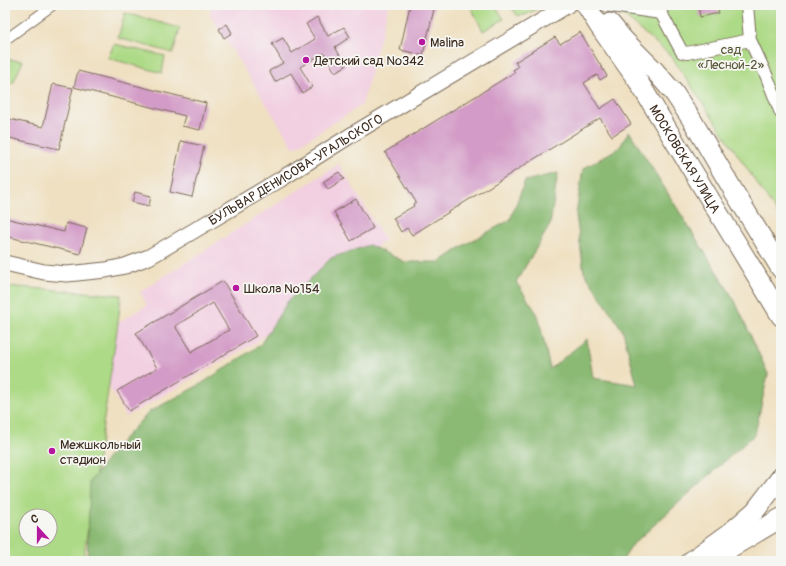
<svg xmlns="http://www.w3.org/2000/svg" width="786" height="566" font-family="Pangolin,sans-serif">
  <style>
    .built { fill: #f2cfe1 }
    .green { fill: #adda86; stroke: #748252; fill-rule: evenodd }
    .forest { fill: #8aba73; stroke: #627248 }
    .building { fill: #d39bc7; fill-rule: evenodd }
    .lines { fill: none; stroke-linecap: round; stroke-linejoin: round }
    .pedestrian-casing { stroke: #7a6a57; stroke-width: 11 }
    .minor-casing { stroke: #7a6a57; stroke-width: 14 }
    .tertiary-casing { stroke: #7a6a57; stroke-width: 17 }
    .primary-casing { stroke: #7a6a57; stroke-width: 21 }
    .pedestrian { stroke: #fff; stroke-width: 9 }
    .minor { stroke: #fff; stroke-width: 12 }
    .tertiary { stroke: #fff; stroke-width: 15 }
    .primary { stroke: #fff; stroke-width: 19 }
    .poi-dot { fill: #b5179e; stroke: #f6f6f2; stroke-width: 1.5 }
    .labels { text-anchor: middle; stroke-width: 3.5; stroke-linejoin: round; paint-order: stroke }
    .poi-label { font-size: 13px; fill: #3b2a1e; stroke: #f6f6f2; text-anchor: start }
    .park-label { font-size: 13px; fill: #585638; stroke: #f6f6f2 }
    .street-label { font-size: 13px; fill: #3b2a1e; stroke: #f6f6f2 }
  </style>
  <rect width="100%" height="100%" fill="#f6f6f2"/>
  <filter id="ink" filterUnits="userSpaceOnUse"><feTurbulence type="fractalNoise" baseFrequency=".025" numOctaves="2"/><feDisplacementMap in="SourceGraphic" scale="8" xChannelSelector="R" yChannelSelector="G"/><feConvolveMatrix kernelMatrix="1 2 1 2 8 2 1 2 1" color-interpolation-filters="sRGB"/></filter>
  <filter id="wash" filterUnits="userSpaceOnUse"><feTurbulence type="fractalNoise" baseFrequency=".012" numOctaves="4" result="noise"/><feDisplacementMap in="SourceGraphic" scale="16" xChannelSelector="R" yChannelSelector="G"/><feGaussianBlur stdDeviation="0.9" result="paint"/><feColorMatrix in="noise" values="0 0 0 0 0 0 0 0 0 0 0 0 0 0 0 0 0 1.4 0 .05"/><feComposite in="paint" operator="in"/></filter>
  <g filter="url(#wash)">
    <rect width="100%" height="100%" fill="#efe0c1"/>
    <path class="built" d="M212,5h56l28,6 1,-6h92l-27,100 -68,43 -84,-133z
      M339,164l46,76 -129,102 -130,75 -17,-31 9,-63 29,-18 -7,-13z"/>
    <path class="green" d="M470,5h25l9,14 -21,12z
      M511,5h32l-17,10 -8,1 -7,-9z
      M611,5h170v214l-110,-163z
      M125,13l55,15 -7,25 -55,-15z
      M114,44l51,12 -3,17 -54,-15z
      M5,59l18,2 -10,22 -8,-1z
      M5,286l116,9 -3,28 -35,238h-78zM26,516h24v24h-24z"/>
    <path class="forest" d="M629,131l106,170 33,73 -13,60 -122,110 -11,17h-535l3,-79 26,-35 33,-35 52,-28 59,-39 28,-44 43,-43 38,-13 36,17h35l26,-18 44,-24 15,-39 33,-8 -8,52 -34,57 22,33 12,54 37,-30 6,39 44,7 -14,-54 -39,-59 -8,-57 7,-46 37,-22z"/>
    <g id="blocks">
      <path class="building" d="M410,5h25l-12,50 -23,-5z
        M698,5h19l2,8 -19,4z
        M317,17l11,19 16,-9 6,10 -15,10 11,19 -11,6 -11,-19 -24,14 12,20 -10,6 -11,-20 -16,9 -6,-11 14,-8 -11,-19 11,-6 9,15 23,-14 -9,-15z
        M227,24l5,9 -8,5 -5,-9z
        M580,32l27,44 -7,4 -3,-5 -13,8 16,26 15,-10 16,25 -19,12 -12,-18 -188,117 -5,-7 -6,4 -8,-14 21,-12 -1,-2 3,-2 -31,-50 130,-80 -2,-2 5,-3 -3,-5 40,-25 5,7z
        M78,71l128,32 -6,27 -18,-4 3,-10 -111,-29z
        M53,84l20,4 -14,61 -54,-12v-19l38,9z
        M181,141l23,5 -12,51 -22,-5z
        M339,172l5,7 -16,10 -5,-7z
        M135,192l16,4 -2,10 -17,-4z
        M356,199l17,29 -22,13 -17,-29z
        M5,218l59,14 2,-9 21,5 -7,26 -75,-18z
        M223,281l33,55 -127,75 -12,-20 40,-23 -21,-35zM213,303l16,27 -38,22 -16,-26z"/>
    </g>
  </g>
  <g filter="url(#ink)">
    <use href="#blocks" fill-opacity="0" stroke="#7a6a57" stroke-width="1"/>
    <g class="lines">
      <defs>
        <path id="pedestrian" d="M5,40l48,-35"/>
        <path id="minor" d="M605,5l56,8 21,39 5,1 63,-13
          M747,5l3,35 17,37 14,36"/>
        <g id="tertiary">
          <path id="s1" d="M5,263l39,9 23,2 39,-4 19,-4 24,-9 41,-24 91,-54 72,-45 215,-129"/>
        </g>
        <g id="primary">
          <path id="s2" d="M586,5l13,21 39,55 143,235"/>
          <path d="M610,23l14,17 30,30 20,23 18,27 41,70 48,79"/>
          <path d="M691,561l40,-29 24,-21 26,-34"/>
          <path d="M714,561l18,-14 49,-29"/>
        </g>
      </defs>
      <use href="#pedestrian" class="pedestrian-casing"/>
      <use href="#minor" class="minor-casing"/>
      <use href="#tertiary" class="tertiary-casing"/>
      <use href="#primary" class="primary-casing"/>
      <use href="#pedestrian" class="pedestrian"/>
      <use href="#minor" class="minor"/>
      <use href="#tertiary" class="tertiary"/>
      <use href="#primary" class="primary"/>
    </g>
  </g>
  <g class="poi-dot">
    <circle cx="422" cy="42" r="4"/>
    <circle cx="306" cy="60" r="4"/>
    <circle cx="236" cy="288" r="4"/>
    <circle cx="52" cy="451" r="4"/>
  </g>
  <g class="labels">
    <g class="poi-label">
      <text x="430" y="47">Malina</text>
      <text x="314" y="65">Детский сад №342</text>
      <text x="244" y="293">Школа №154</text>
      <text x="60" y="449">Межшкольный<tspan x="60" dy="15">стадион</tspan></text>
    </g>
    <g class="park-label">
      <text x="731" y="54">сад<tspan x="731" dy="15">«Лесной-2»</tspan></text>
    </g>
    <g class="street-label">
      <text dy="5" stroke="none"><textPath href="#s2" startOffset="183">МОСКОВСКАЯ УЛИЦА</textPath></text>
      <text dy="5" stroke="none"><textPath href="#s1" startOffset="318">БУЛЬВАР ДЕНИСОВА-УРАЛЬСКОГО</textPath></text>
    </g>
  </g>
  <rect width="786" height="566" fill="none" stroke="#f6f6f2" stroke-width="20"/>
  <g transform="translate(38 528) rotate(339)"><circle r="19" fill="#f6f6f2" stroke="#aba49d"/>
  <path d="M0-3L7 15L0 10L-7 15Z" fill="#b5179e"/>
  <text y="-6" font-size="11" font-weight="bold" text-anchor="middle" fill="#3b2a1e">С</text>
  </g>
</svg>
